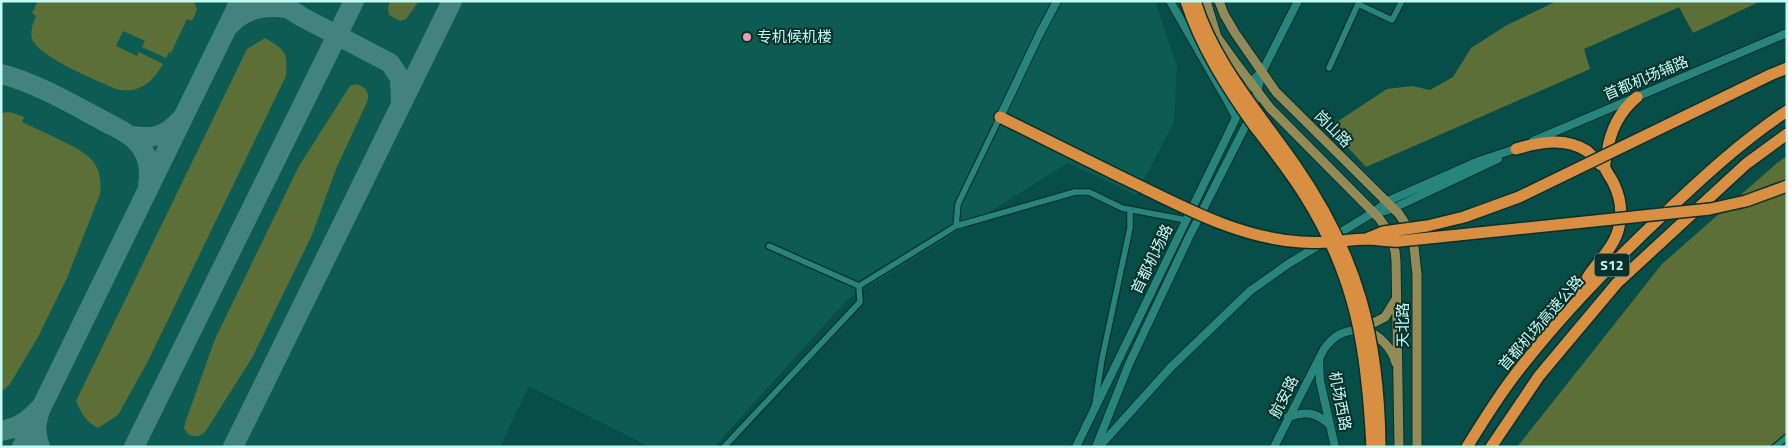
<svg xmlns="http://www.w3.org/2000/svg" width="1788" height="448" font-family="'Titillium Web','Noto Sans SC',sans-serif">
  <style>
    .built { fill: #0c5c54 }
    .green { fill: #5c6f36 }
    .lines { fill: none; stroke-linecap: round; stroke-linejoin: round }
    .taxiway { stroke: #42847d; stroke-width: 20 }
    .minor-casing { stroke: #09302c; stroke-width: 8 }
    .tertiary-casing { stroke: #09302c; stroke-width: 10 }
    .primary-casing { stroke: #09302c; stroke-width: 11 }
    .motorway-casing { stroke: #09302c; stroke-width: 14 }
    .minor { stroke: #27857b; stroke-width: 5.5 }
    .tertiary { stroke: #27857b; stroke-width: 8 }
    .primary { stroke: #928b58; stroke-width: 9 }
    .motorway { stroke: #d98f41; stroke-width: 11 }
    .motorway-bridge-casing { stroke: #09302c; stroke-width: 14; stroke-linecap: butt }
    .motorway-bridge { stroke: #d98f41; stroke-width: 11 }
    .poi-dot { fill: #f29aae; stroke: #09302c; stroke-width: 2 }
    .labels { text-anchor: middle; stroke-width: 4; stroke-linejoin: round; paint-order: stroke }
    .shield { fill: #09302c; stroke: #8dbdb7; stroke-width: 1 }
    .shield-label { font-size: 14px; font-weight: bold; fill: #c5faf2 }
    .poi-label { font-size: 15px; fill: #c5faf2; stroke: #09302c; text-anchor: start }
    .street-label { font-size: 15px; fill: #c5faf2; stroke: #09302c }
  </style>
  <rect width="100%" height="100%" fill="#064e47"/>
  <path class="built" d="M1,1h1154l22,65 -3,56 -38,73 -68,-32 -221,137 -133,147h-64l-121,-61 -29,61h-499z"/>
  <path class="green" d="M38,1h156l3,9 -5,11 -5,-2 -16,34 -2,-1 -3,6 -24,-11 3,-6 -22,-10 -7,15 21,10 2,-4 24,12c-10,18 -25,31 -47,25 -20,-9 -76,-31 -84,-50 -2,-8 1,-16 4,-23l-4,-3z
    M390,1h29l-13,18 -6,2 -11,-6 -1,-7z
    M1557,1h204l-68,32 -14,-26 -95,42 6,20 -224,98 -37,-40 58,-38 25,-3 18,4 23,-13 18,-29 36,-23z
    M265,38c20,12 23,14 21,38l-138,285 -30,54 -20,13c-13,-7 -16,-14 -22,-27l171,-352z
    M356,84c10,3 14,8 11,18l-31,67 -24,66 -60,123 -47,74c-5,5 -9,5 -16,3l-5,-6 1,-6 30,-84 84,-173 47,-74 4,-6z
    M10,112l14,5 -2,5c14,6 27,13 40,19 25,12 42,21 38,53l-33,84 -29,59 -28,47 -5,5 -4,1v-277z
    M1787,156v291h-270l145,-183 115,-101z"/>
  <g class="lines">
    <path class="taxiway" d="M277,1l25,16 88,46 10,15 1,25
      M229,26c15,-17 34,-21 57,-18
      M1,74c35,9 69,29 101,46 12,7 26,12 35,22 11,12 14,27 11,43
      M131,136c21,3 34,1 49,-16
      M1,431c18,-3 28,-11 40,-24 -5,15 -7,25 -1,40
      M22,447l218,-446
      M134,447l220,-446
      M233,447l219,-446"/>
    <defs>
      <path id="minor" d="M1329,68l29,-64 34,16 10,-19
        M956,226l2,-22 42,-87
        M769,246l90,40 97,-60 119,-34h14l33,16 64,12
        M1095,404l7,-45 28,-131v-18
        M724,447l136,-145 -1,-16
        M1775,447l12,-10"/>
      <path id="tertiary" d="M1170,1l58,101 8,15
        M1000,117l40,-84 17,-32
        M1533,141l254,-108
        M1374,212l11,-1 9,-3 104,-49
        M1333,237l41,-25 14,-11 91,-40 39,-13
        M1319,361l1,20 15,66
        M1288,417c18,-6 27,-5 41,7
        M1076,447l158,-325 16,-40 12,-10
        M1096,447l33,-83 59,-125 64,-126 10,-41 36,-71
        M1099,447l71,-79 80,-77 38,-27 33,-20
        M1274,447l50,-98c11,-15 19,-18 38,-20"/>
      <path id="primary" d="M1206,1l11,36 18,25 35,46 109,110 11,16 5,17 1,10 3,186
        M1219,1l5,13 11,19 41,59 123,122 6,9 9,24 3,28v172
        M1362,329l23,-12 11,-18
        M1365,330c14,5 27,18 31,33"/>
      <path id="motorway" d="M1770,75l17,-7
        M1000,117l123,61
        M1516,149c23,-7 49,-12 71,2 5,4 9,10 14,14
        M1579,296c3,-7 6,-15 10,-21 11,-16 26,-29 30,-48 4,-16 1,-31 -6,-45 -2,-4 -6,-9 -8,-14 -1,-4 1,-10 2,-15 3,-22 12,-41 30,-56
        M1467,447c18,-29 36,-58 58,-85 42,-53 90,-102 140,-149 38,-36 77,-72 122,-102
        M1491,447l48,-71 78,-93 129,-119 41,-30"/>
    </defs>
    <use href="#minor" class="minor-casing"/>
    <use href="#tertiary" class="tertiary-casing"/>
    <use href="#primary" class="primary-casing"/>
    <use href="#motorway" class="motorway-casing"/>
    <use href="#minor" class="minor"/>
    <use href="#tertiary" class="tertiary"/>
    <use href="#primary" class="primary"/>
    <use href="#motorway" class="motorway"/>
    <defs>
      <path id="motorway-bridge" d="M1186,1c15,46 41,87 69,126 17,22 34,43 49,67 53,84 63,156 68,253
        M1195,1c19,62 64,112 100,164 63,91 84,173 85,282
        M1123,178c57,27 114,60 178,64 22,2 43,-2 65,-3 11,0 22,3 34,2l310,-32 36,-8 41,-15
        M1366,239l17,-7 44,-6 37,-9 55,-20 251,-122"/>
    </defs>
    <use href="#motorway-bridge" class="motorway-bridge-casing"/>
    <use href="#motorway-bridge" class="motorway-bridge"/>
  </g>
  <circle class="poi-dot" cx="747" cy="37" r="5"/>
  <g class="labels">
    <rect class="shield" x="1594.5" y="253.5" width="35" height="23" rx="4"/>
    <g class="shield-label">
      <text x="1612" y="270">S12</text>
    </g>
    <g class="poi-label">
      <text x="757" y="42">专机候机楼</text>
    </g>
    <g class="street-label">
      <text transform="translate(1646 78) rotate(-23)" y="5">首都机场辅路</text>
      <text transform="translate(1333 129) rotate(45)" y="5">岗山路</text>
      <text transform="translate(1152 259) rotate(-64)" y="5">首都机场路</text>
      <text transform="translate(1541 323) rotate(-49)" y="5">首都机场高速公路</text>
      <text transform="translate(1403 325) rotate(-90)" y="5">天北路</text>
      <text transform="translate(1284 397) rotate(-63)" y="5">航安路</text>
      <text transform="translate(1340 401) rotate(79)" y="5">机场西路</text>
    </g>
  </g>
  <rect width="1788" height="448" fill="none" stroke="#c5faf2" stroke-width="5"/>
</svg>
